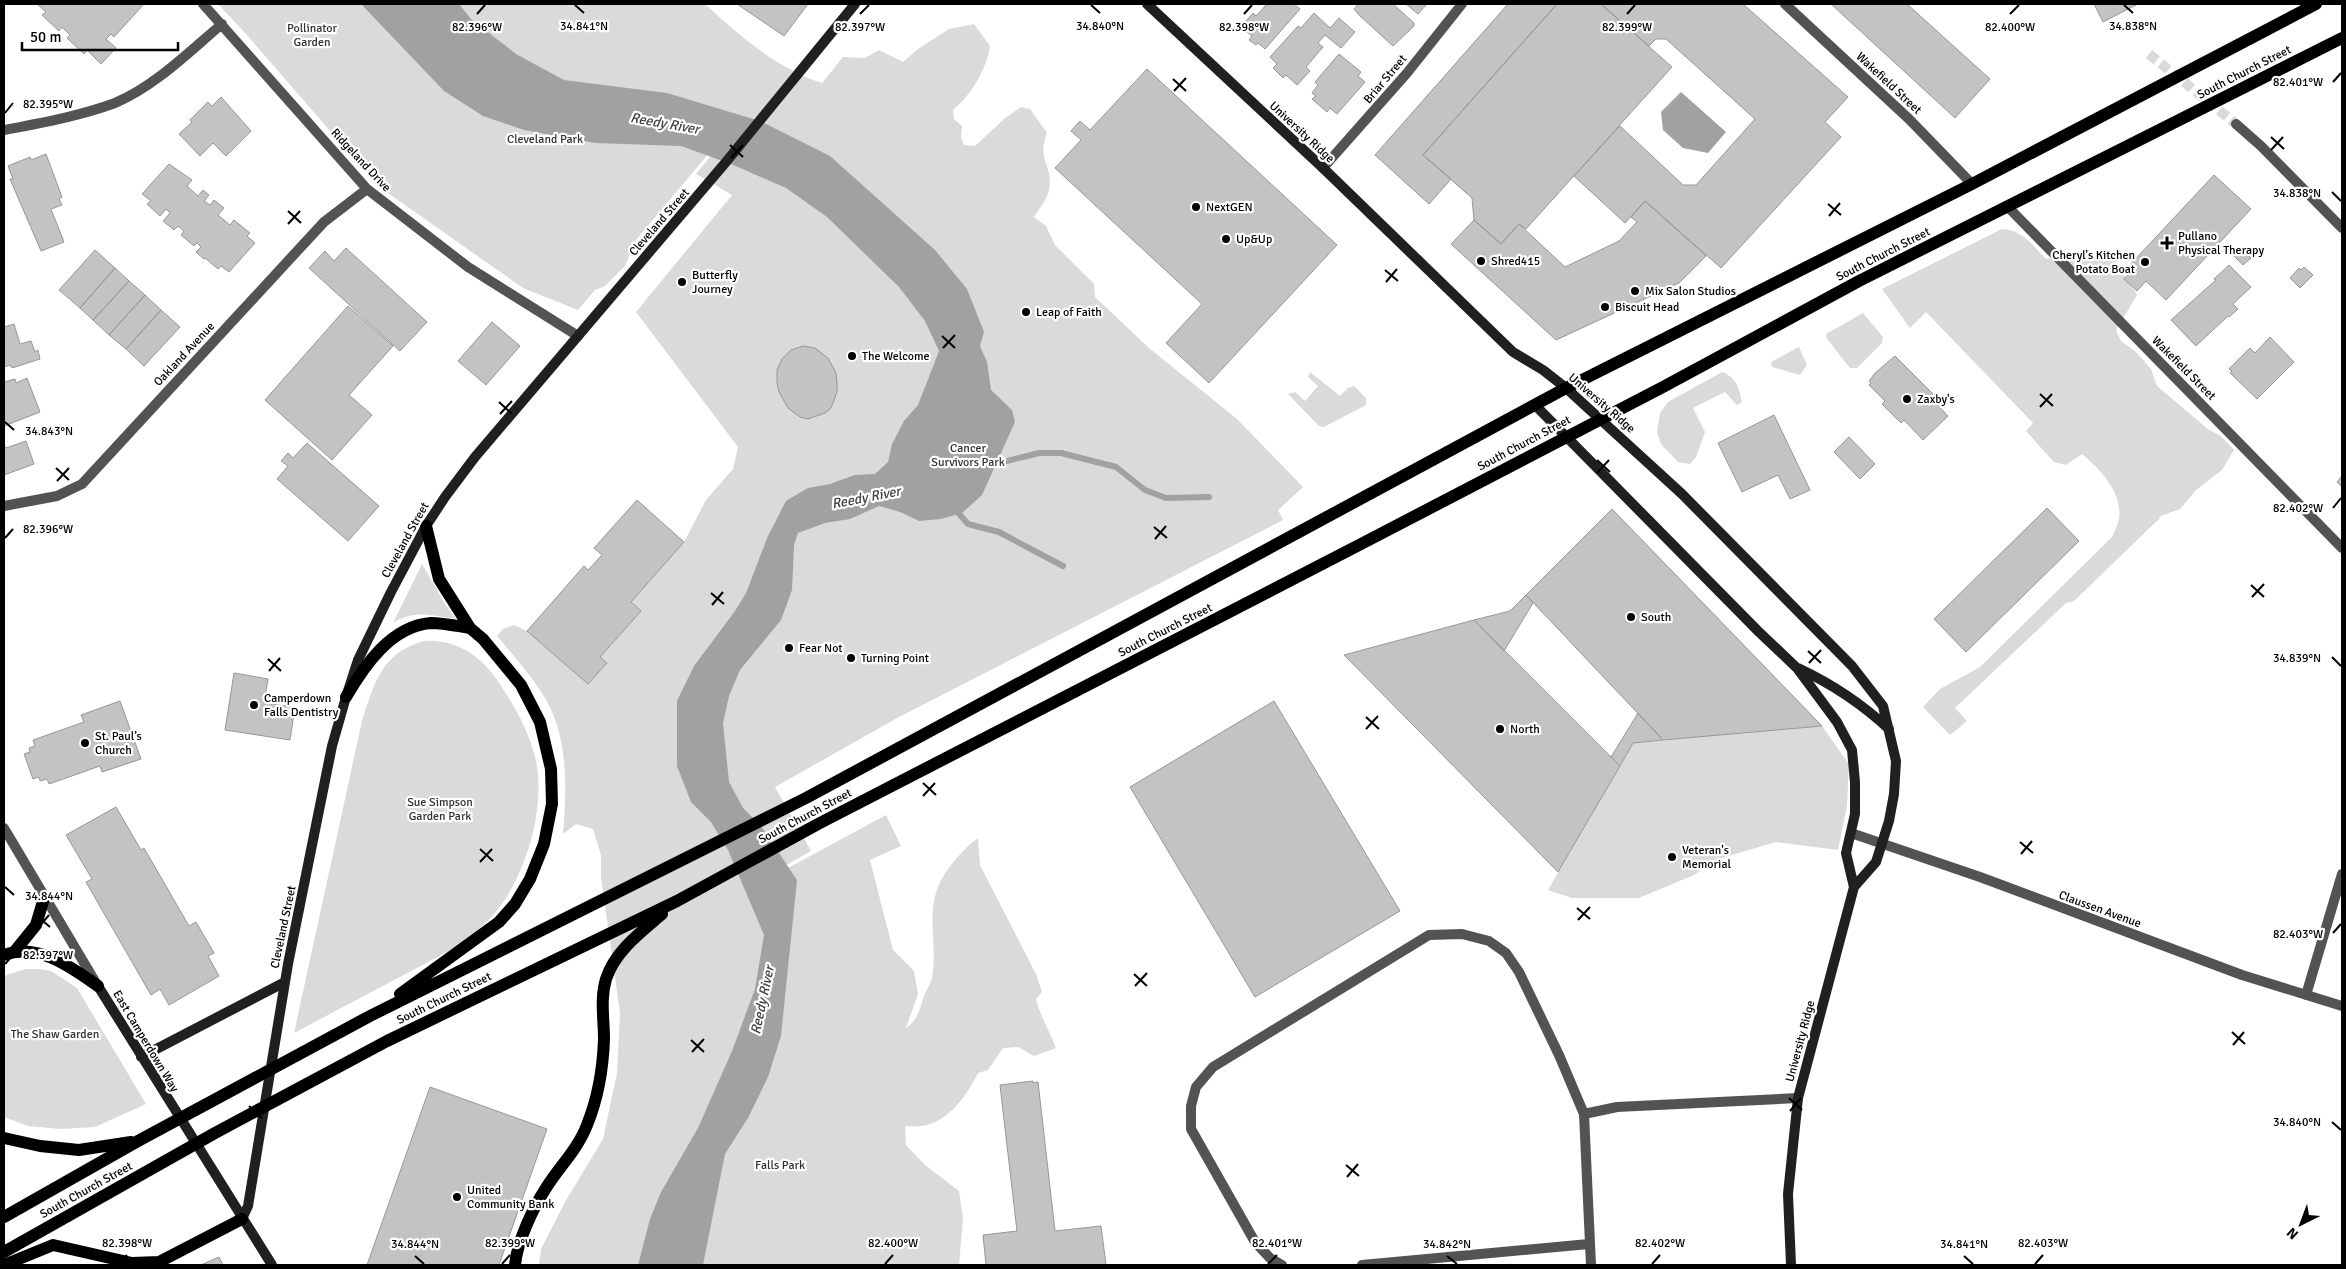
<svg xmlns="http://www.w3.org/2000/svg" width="2346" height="1269" font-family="Signika,sans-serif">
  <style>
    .green { fill: #dadada }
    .water { fill: #a1a1a1 }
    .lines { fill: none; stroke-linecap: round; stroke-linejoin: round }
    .stream { stroke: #a1a1a1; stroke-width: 6 }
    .building { fill: #c3c3c3; stroke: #979797 }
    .street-tunnel { stroke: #d9d9d9; stroke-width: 10; stroke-dasharray: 10 5; stroke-linecap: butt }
    .street { stroke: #535353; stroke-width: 10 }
    .secondary { stroke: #202020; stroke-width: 10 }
    .primary { stroke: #000; stroke-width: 12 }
    .ticks { fill: none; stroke: #000; stroke-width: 2 }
    .poi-dot { fill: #000; stroke: #fff; stroke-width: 2 }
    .labels { text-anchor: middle; stroke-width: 4.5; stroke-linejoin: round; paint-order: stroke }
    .park-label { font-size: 12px; fill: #313131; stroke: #fff }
    .street-label { font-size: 12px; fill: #000; stroke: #fff }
    .poi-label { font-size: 12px; fill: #000; stroke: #fff; text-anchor: start }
    .water-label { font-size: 14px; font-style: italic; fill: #424242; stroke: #fff }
    .ticks-label { font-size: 12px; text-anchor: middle; fill: #000; stroke: #fff; stroke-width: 4.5; stroke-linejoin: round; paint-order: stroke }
  </style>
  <rect width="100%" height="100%" fill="#fff"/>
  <path class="green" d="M218,4h487c34,31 72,65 117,79l21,-26 22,1 14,-8 24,12 15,-13 31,-20 25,-5 16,22c-4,24 -18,48 -37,64l1,9 8,7 -1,12 3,7 11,1 29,-27 17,-12 9,2 17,24c-11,28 7,32 2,57 -2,10 -10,19 -15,27l12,9 9,19 39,39 1,13 54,51 88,71 66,68 -25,23 5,10 -384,197 -124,70 36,64 -65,37 1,2 139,-75 15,31 -31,14 23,90 21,21 4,23 -12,34c12,-8 14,-19 18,-32 2,-6 7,-12 8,-18 7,-43 -12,-74 19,-113 9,-11 16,-19 27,-27l2,27 56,109 6,18 -6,7c4,17 14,33 20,49l-22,8 -16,-9 -15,1 -15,22 -10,3c-11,22 -30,50 -57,53 -5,1 -11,0 -16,0l1,19 19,20 34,26 4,27 -4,47h-420l2,-16 24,-47 38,-63 14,-66 3,-60 -19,-136v-22l-8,-26 -17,-5 -13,10c4,-49 6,-102 -23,-144 -13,-19 -28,-36 -43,-54l6,-7 11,-4 13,6 61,53 19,-21 -7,-6 41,-46 -10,-9 53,-60 22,-42 27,-31 5,-22 -102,-135 96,-117 -36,-21 48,-58 -3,-1 -105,125 -11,26 -20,20 -10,4 -17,20 -55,-22 -145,-102 -132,-152z
    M2002,229c20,0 31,17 44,30l50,-6 17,5 24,37 -21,35 5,11 15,11 15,17 6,17 52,44 11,5 14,15 -12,20 -26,20 -16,19 -22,8h3l-87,84 -8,2 -111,105 12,13 -17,14 -27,-28 17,-18 40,-22 132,-130c2,-5 6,-12 7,-18 4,-26 -19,-50 -37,-65l-16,11 -12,-3 -28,-31 7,-8 -107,-111 -16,16 -28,-39z
    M1863,313l20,24 -1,6 -25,25h-7l-23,-29 -1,-5z
    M1799,347l8,18 -7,10 -28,-8 -1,-5z
    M1310,372l30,24 8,-8 6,-2 12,12v7l-42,22 -5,-1 -31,-32 7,-2 10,9 13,-15 -10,-9z
    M1722,372c14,5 17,16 20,30l-5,3 -12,-13 -32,16 12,24 -9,25 -6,7 -12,-2 -17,-18 -4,-12 3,-19 8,-11z
    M422,564l23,40 11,15c-24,-3 -41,-10 -63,4z
    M424,641c36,-2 61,18 79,48 14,21 26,44 32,68 12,45 -8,115 -36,151 -14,18 -33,32 -52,44l-153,81 68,-312c12,-37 19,-68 62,-80z
    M1822,726l27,38 -2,42 -9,44 -62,-8 -61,18 -21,15 -55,23h-67l-24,-8 85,-147z
    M25,969h14l12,2 26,17 69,116 -51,23 -35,2 -32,-3 -24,-9v-141z"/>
  <path class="water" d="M361,4h98l12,15 45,35 48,26 103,13 93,28 70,35 105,94 32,39 17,43 -4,14 7,16 4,28 21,20 3,12 -33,73 -20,18 -21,6 -22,2 -19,-9 -21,-6 -29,13 -25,4 -27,10 -4,12 -2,45 -11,30 -41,50 -11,26 -6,27 6,59 14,26 18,18 36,54 -16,156 -13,41 -20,41 -23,36 -22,111h-65l12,-46 11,-27 37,-64 34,-77 23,-62 9,-54 -36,-85 -17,-28 -20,-20 -14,-36v-65l17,-35 41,-55 11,-18 22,-57 18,-35 22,-13 22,-4 25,-9 20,-1 13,-12 4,-18 12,-23 14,-16 21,-54 -14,-30 -26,-34 -72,-70 -41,-29 -55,-24 -50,-18 -86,-3 -71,-13 -41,-14 -39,-25z
    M1681,92l45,40 -18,21 -25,-5 -20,-18 -2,-18z"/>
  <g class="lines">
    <path class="stream" d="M991,460l8,3 40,-10h22l55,14 29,23 21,8 43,-1
      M955,509l13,15 31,8 64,34"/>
  </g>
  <path class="building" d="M37,4h107l-30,33 -3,-3 -5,5 10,9 -15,16 -14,-14 -3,4 -17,-16 3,-3 -8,-8 -3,4 -17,-16 4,-3z
    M737,4h71l-24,32z
    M1267,4h27l6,5 -35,40 -7,-6 -2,2 -7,-5 3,-4 -11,-9 12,-14 3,3z
    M1358,4h35l21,19v3l-21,20 -33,-30 -6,-7z
    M1406,4h21l-9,10z
    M1508,4h49l-134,151 28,24 -22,25 -54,-49z
    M1557,4h44l71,63 -146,162 -7,-5 -18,20 -27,-24 -2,-22 -49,-43z
    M1601,4h142l105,93 -23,25 16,15 -120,131 -76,-67 -20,22 -51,-47 46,-50 63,59h13l59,-66 -89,-80h-10l-7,7z
    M1831,4h76l83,75 -35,39z
    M2094,4h44l-35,18z
    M1314,13l16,15 9,-10 16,14 -14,16 -16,-13 -7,8 5,4 -17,20 4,4 -13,14 -11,-10 -3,3 -10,-10 4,-4 -7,-7 28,-31 3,2z
    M1339,54l22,18 -3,4 7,6 -28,32 -7,-6 -3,4 -15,-13 4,-3 -4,-3 6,-8 -3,-3z
    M1147,69l190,176 -128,138 -43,-40 36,-39 -147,-136 26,-28 -10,-9 9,-10 10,9z
    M221,97l30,34 -25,25 -13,-13 -13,13 -21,-22 13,-12 -2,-2 18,-18 4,4z
    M46,154l16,43 -3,2 3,6 -11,4 13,33 -23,9 -31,-72h3l-5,-13 22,-9 1,3z
    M169,164l23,16 -5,6 11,10 5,-6 6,5 -5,6 6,4 4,-5 10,8 -6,7 12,10 4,-5 16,13 -3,3 8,7 -26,29 -8,-6 -3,3 -13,-11 -1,1 -8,-7 5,-5 -4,-4 -3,3 -13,-11 3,-4 -6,-5 -4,4 -11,-9 7,-8 -4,-4 -6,7 -13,-12 4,-3 -9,-7z
    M2214,175l37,34 -85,91 -20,-19 -9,10 -13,-12 9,-10 -4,-3z
    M1645,201l61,55 -27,27 -123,57 -105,-96 23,-24 27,24 18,-20 46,43 54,-26 18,-19 -6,-5z
    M2238,246l13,12 -8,7 -12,-12z
    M346,248l81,74 -27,29 -91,-83 16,-17 9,10z
    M95,250l20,18 -35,40 -21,-18z
    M2229,265l22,22 -18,17 5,5 -9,8 -1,-1 -32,30 -25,-26 45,-40 -2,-1z
    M2304,267l9,8 -13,13 -10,-10 9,-10 2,2z
    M115,268l14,13 -36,39 -13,-12z
    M129,281l16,14 -36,40 -16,-15z
    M145,295l16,15 -35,39 -17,-14z
    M348,306l45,40 -44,49 23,20 -40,45 -67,-60z
    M161,310l19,17 -36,39 -18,-17z
    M492,322l28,24 -34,39 -28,-24z
    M14,324l6,20 11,-3 4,11 3,-2 2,9 -28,9 -2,-3 -6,2v-40z
    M2270,337l24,25 -37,37 -27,-26 2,-2 -3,-2 21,-21 5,5z
    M803,346l12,2 13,10 8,15 1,10v9l-6,16 -6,5 -17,6 -8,-2 -12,-9 -9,-16 -2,-9v-13l5,-11 9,-9z
    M1895,356l38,38 -3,3 18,19 -25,24 -19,-20 -3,3 -19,-19 3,-3 -16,-16 2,-2 -2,-2 6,-8z
    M27,378l13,34 -36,14v-44l11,-3 1,4z
    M1774,415l36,75 -20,9 -12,-24 -36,17 -24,-49z
    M1849,437l26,27 -15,15 -26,-27z
    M26,441l8,23 -30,11v-30l2,3z
    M307,443l72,63 -31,35 -71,-62 11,-13 -7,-5 7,-8 5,5z
    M2342,476v11l-5,-5z
    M637,500l47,42 -53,60 10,9 -41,46 7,6 -19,21 -61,-53 57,-65 4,4 14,-15 -8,-7z
    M2047,508l32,33 -113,111 -32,-33z
    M1612,509l210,217 -159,14 -137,-145z
    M1526,595l7,8 -29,48 -30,-31 36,-9z
    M1474,620l146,146 -62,106 -214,-217z
    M234,673l34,6 -4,24 31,4 -5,33 -65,-10z
    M120,701l21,58 -39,13 -2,-6 -51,18 -2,-5 -7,2 -1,-4 -6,2 -9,-25 6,-2 -1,-4 6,-2 -2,-6 51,-18 -3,-7z
    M1274,701l126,210 -145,86 -125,-210z
    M1638,713l25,27 -30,3 -13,23 -9,-9z
    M116,807l25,43 3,-2 45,78 7,-4 18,31 -6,3 11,20 -50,29 -9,-16 -9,6 -65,-113 6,-3 -26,-44z
    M1033,1081v2l5,-1 17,149 46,-5 5,39h-120l-3,-30 34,-4 -17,-146z
    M430,1087l117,42 -48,136h-132z
    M219,1257l4,8h-22z"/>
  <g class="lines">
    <path class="street-tunnel" d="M2149,54l87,70"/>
    <path class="street" d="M203,4l164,185 101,78 110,69
      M1785,4l124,115 63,65
      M2236,124l25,22 81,82
      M4,130c37,-7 76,-14 111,-27 39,-16 75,-52 107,-79
      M1323,168l84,-95 55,-69
      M2008,207l334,341
      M4,506l53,-10 25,-12 242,-262 43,-33
      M4,828l92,155
      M1851,833l129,44 262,98 100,31
      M2306,995l36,-121
      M1584,1114l33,-7 181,-9
      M1282,1265l-12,-7 -15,-16 -64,-113v-23l5,-19 17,-20 216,-132 33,-1 27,7 17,12 13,19 40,83 25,59 7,151
      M1362,1265l227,-21"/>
    <path class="secondary" d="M1147,4l176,164 190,184 30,18 23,18 116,106 170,172 31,40 13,55 -2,33 -5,27 -13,41 -22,25 -56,211 -10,96 3,71
      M1535,405l222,225 40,38 40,54 15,28 3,32v32l-9,39 8,34
      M1798,668c34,16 63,35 91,61
      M98,986l174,279
      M141,1057l144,-75
      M242,1219l6,-13 40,-242 44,-218 14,-49 12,-37 33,-68 35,-66 19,-29 30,-40 251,-295 129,-158"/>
    <path class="primary" d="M346,697c18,-31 45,-71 85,-74 12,0 26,3 39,5
      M15,951l21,-26 8,-27
      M4,955c34,-13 67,12 94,31
      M400,994l99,-72 16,-18 15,-25 14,-35 8,-40 -1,-35 -11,-47 -19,-37 -38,-46 -13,-11 -31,-49 -13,-53
      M4,1138l36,8 39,4 52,-8
      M4,1217l134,-76 232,-125 436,-218 760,-410 406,-204 344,-180
      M4,1252l211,-119 172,-92 290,-140 141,-77 545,-281 300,-156 196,-106 483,-243
      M4,1265l49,-20 79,18 27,-1 83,-43
      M515,1265c2,-23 18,-57 31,-77 13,-21 32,-39 41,-63 11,-27 16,-57 17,-86 0,-20 -4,-40 2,-60 9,-28 35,-47 56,-65"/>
  </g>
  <path class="ticks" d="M575,5l9,8M1091,5l9,8M2124,5l9,8M477,14l8,-9M860,14l9,-9M1244,14l8,-9M1627,14l8,-9M2010,14l9,-9M1173,79l13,12M2333,82l8,-9M1174,91l12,-13M5,113l8,-10M2271,137l13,12M730,145l13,12M2271,150l12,-13M731,158l12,-13M2332,192l9,9M1828,204l13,11M288,211l13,12M1829,216l11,-13M288,224l12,-13M1385,270l13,11M1386,282l11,-13M942,336l13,12M943,348l12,-13M2040,394l13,12M499,402l13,12M2040,407l12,-13M500,414l12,-13M5,422l9,8M1597,460l13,12M56,468l13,12M1597,473l12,-13M57,481l12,-13M2333,508l8,-10M1154,527l13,11M5,538l8,-9M1155,539l11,-13M2251,585l13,12M711,593l13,11M2252,597l12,-13M712,605l11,-13M1808,651l13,12M2332,657l9,9M268,659l13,12M1809,663l12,-13M269,671l11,-13M1366,717l13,12M1366,729l12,-13M923,783l13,12M923,796l12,-13M2020,842l13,11M480,849l13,12M2021,854l11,-13M480,862l12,-13M5,887l9,8M1577,908l13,11M37,916l13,11M1578,920l12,-13M38,928l11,-13M2333,933l8,-9M5,964l8,-9M1134,974l13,12M1135,986l12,-13M2232,1032l13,12M691,1040l13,12M2233,1045l11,-13M692,1052l12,-13M1789,1098l13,12M249,1106l13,12M1790,1111l11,-13M249,1119l12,-13M2332,1122l9,8M1346,1165l13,11M1347,1177l11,-13M415,1256l9,8M1447,1256l10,8M1964,1256l9,8M118,1264l9,-9M502,1264l8,-9M885,1264l8,-9M1268,1264l9,-9M1652,1264l8,-9M2035,1264l8,-9"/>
  <g class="poi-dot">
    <circle cx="1196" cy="207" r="5"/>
    <circle cx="1226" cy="239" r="5"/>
    <path d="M2164.5 235.5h5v5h5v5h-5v5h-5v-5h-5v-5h5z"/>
    <circle cx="1481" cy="261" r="5"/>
    <circle cx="2145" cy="262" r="5"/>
    <circle cx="682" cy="282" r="5"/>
    <circle cx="1635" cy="291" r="5"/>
    <circle cx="1605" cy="307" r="5"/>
    <circle cx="1026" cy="312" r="5"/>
    <circle cx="852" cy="356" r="5"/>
    <circle cx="1907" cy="399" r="5"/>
    <circle cx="1631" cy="617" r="5"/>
    <circle cx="789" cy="648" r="5"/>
    <circle cx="851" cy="658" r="5"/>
    <circle cx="254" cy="705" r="5"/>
    <circle cx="1500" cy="729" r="5"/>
    <circle cx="85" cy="743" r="5"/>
    <circle cx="1672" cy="857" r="5"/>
    <circle cx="457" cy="1197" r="5"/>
  </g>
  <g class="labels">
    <g class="park-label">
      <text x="312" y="32">Pollinator<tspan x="312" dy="14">Garden</tspan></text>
      <text x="545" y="143">Cleveland Park</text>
      <text x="968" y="452">Cancer<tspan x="968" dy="14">Survivors Park</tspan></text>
      <text x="440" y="806">Sue Simpson<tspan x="440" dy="14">Garden Park</tspan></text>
      <text x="55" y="1038">The Shaw Garden</text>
      <text x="780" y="1169">Falls Park</text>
    </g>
    <g class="street-label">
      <text transform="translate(2244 72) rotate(-27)" y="4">South Church Street</text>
      <text transform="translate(1385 79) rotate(-50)" y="4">Briar Street</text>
      <text transform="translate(1889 83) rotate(43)" y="4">Wakefield Street</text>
      <text transform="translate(1302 132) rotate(43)" y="4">University Ridge</text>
      <text transform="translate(361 160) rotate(47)" y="4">Ridgeland Drive</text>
      <text transform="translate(659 222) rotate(-49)" y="4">Cleveland Street</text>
      <text transform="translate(1883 254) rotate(-27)" y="4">South Church Street</text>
      <text transform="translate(184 354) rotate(-47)" y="4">Oakland Avenue</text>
      <text transform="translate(2184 368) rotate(45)" y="4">Wakefield Street</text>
      <text transform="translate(1602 403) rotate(41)" y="4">University Ridge</text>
      <text transform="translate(1524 443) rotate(-28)" y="4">South Church Street</text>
      <text transform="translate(405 540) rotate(-61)" y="4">Cleveland Street</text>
      <text transform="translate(1165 630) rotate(-27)" y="4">South Church Street</text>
      <text transform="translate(805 816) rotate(-28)" y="4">South Church Street</text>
      <text transform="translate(2100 909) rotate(20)" y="4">Claussen Avenue</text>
      <text transform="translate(283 927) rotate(-78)" y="4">Cleveland Street</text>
      <text transform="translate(444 998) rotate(-26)" y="4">South Church Street</text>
      <text transform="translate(146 1041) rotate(59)" y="4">East Camperdown Way</text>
      <text transform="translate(1800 1041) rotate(-75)" y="4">University Ridge</text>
      <text transform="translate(86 1190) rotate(-29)" y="4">South Church Street</text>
    </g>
    <g class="poi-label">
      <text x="1206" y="211">NextGEN</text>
      <text x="2178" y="240">Pullano<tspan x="2178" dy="14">Physical Therapy</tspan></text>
      <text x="1236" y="243">Up&amp;Up</text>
      <text x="2135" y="259" text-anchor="end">Cheryl's Kitchen<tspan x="2135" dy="14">Potato Boat</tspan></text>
      <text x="1491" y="265">Shred415</text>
      <text x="692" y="279">Butterfly<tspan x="692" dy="14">Journey</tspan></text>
      <text x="1645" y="295">Mix Salon Studios</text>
      <text x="1615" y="311">Biscuit Head</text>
      <text x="1036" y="316">Leap of Faith</text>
      <text x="862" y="360">The Welcome</text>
      <text x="1917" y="403">Zaxby's</text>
      <text x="1641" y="621">South</text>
      <text x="799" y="652">Fear Not</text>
      <text x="861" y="662">Turning Point</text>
      <text x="264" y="702">Camperdown<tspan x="264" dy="14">Falls Dentistry</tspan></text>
      <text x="1510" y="733">North</text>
      <text x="95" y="740">St. Paul’s<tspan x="95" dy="14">Church</tspan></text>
      <text x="1682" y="854">Veteran's<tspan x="1682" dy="14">Memorial</tspan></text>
      <text x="467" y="1194">United<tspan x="467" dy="14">Community Bank</tspan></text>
    </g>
    <g class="water-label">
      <text transform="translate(665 123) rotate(10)" y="5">Reedy River</text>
      <text transform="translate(866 497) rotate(-11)" y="5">Reedy River</text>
      <text transform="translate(762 1000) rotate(-78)" y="5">Reedy River</text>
    </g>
  </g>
  <g class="ticks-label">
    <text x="584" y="30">34.841°N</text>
    <text x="1100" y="30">34.840°N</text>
    <text x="2133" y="30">34.838°N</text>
    <text x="477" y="31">82.396°W</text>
    <text x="860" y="31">82.397°W</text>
    <text x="1244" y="31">82.398°W</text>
    <text x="1627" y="31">82.399°W</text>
    <text x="2010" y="31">82.400°W</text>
    <text x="2298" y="86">82.401°W</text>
    <text x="48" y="108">82.395°W</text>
    <text x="2297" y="197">34.838°N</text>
    <text x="49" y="435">34.843°N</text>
    <text x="2298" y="512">82.402°W</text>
    <text x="48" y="533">82.396°W</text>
    <text x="2297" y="662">34.839°N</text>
    <text x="49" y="900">34.844°N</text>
    <text x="2298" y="938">82.403°W</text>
    <text x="48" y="959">82.397°W</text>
    <text x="2297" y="1126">34.840°N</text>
    <text x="127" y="1247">82.398°W</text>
    <text x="510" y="1247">82.399°W</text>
    <text x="893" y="1247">82.400°W</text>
    <text x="1277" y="1247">82.401°W</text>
    <text x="1660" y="1247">82.402°W</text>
    <text x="2043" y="1247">82.403°W</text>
    <text x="415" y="1248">34.844°N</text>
    <text x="1447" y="1248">34.842°N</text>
    <text x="1964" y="1248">34.841°N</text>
  </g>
  <rect width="2346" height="1269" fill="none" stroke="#000000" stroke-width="10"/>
  <g transform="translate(2301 1224) rotate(222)" stroke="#ffffff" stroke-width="4" paint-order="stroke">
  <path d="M0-4L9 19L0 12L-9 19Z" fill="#000000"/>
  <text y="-8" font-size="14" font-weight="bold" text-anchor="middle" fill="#000000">N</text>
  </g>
  <path d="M22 42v8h156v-8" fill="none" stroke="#000000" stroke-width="2.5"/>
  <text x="30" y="42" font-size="15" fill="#000000" stroke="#ffffff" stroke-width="4" paint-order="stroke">50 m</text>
</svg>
